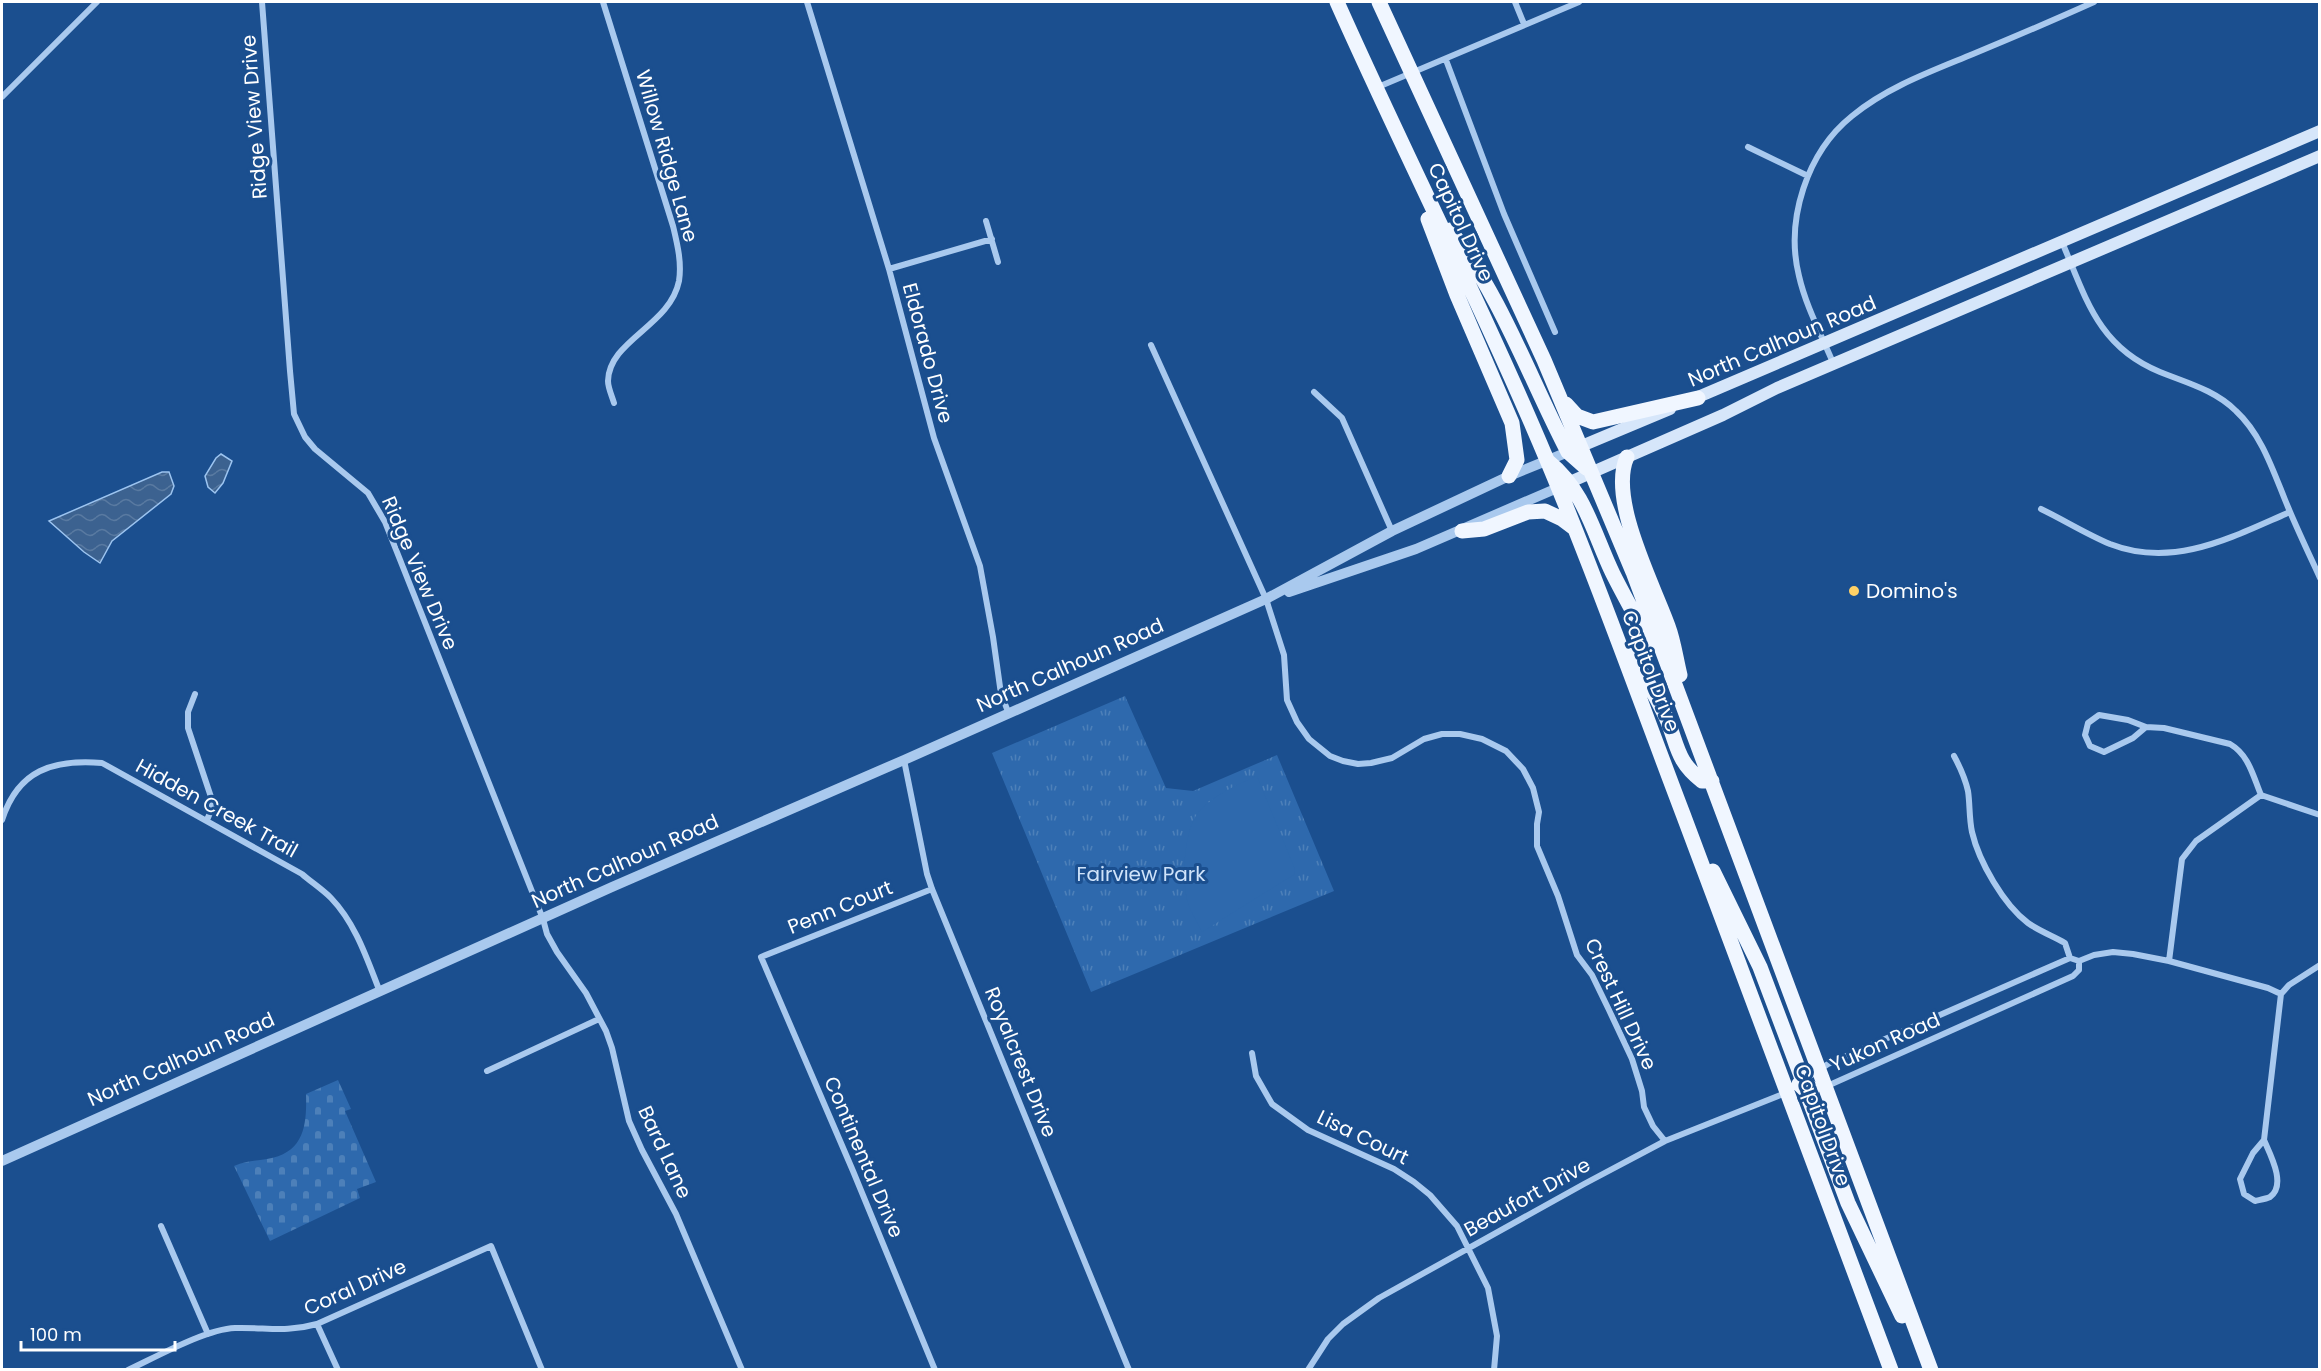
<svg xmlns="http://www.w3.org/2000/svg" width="2321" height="1371" font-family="Poppins,sans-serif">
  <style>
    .grass { fill: url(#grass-tufts) }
    .cemetery { fill: url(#cemetery-stones) }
    .pitch { fill: #2e69ad }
    .water { fill: url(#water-waves); stroke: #9cc4f0; stroke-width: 1.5 }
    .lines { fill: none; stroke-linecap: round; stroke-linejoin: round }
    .minor { stroke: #a9c9ee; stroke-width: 6 }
    .tertiary { stroke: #a9c9ee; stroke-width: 10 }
    .secondary { stroke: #d6e6fa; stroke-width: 12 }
    .primary { stroke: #f0f6ff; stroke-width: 15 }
    .poi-dot { fill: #ffd166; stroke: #1b4f8f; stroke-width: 2 }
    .labels { text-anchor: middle; stroke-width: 6; stroke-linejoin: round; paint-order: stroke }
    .street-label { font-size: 20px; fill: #fff; stroke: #1b4f8f }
    .poi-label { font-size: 20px; fill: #fff; stroke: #1b4f8f; text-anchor: start }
    .park-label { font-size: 20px; fill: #cfe3fa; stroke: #1b4f8f }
  </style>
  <defs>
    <pattern id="grass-tufts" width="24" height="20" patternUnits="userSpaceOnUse" patternTransform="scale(1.5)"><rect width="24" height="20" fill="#2e69ad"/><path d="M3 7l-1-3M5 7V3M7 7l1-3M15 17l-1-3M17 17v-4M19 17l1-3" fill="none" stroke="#4d80b9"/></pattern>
    <pattern id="cemetery-stones" width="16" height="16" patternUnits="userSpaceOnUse" patternTransform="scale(1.5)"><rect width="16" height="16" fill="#2e69ad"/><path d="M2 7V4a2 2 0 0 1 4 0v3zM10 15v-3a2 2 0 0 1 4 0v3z" fill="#4d80b9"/></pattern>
    <pattern id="water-waves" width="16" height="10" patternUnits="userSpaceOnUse" patternTransform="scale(1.5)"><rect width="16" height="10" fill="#3c6290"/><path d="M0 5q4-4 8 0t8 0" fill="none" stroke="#597aa1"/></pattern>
  </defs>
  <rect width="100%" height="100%" fill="#1b4f8f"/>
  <path class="grass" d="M1125,696l41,92 27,3 84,-36 57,136 -243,101 -99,-239z"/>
  <path class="cemetery" d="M338,1080l13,29 -6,2 31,71 -19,7 3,9 -90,43 -36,-75c12,-5 21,-5 33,-7 37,-6 40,-33 39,-65z"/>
  <path class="pitch" d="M1257,776l37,91 1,7 -93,58c-4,-9 -11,-19 -14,-29 -7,-22 -4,-73 10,-90 15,-18 38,-28 59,-37z"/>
  <path class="water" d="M221,454l11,7 -9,22 -8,10 -7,-6 -3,-11 11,-18z
    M162,472h7l5,14 -3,8 -59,47 -12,22 -16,-11 -35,-31z"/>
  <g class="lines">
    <path class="minor" d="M262,2l28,369 4,43 11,23 10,12 53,44 17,29 158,397 4,15 10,18 29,41 20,38 6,17 17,73 13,29 34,64 66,156
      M603,2l70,224c4,17 9,36 6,55 -9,45 -70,59 -71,100 0,7 4,15 6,22
      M807,2l82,267 45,169 46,128 13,71 8,57 8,20
      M1515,2l9,22
      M1446,60l58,154 51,118
      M1378,87l201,-85
      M2,97l95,-95
      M1748,147l60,29
      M986,221l12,41
      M2062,242c24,56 36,105 98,130 27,11 55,18 76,39 27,25 38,63 52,96 10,24 21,47 32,71
      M889,269l103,-30
      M1151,345l115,254 18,56 3,45 10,22 12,17 21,17 13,5 15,3 13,-1 21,-5 32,-19 18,-5h18l22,5 24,12 17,18 10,19 6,24 -2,12v22l21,50 19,59 15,20 17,35 23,49 10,32 2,16 9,19 12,15
      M1834,365c-12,-29 -28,-58 -35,-89 -14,-56 8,-124 53,-160 35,-29 80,-45 121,-62 41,-17 81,-34 121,-52
      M1314,392l28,26 50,113
      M2041,509c23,11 45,25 69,35 64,25 122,-7 180,-32
      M195,694l-7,18v16l23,69 1,11 -5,12
      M2099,715l29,5 18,7 -13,11 -29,14 -14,-6 -5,-11 3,-12z
      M2146,727l18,1 66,16c19,11 23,32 31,51
      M1954,756c6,11 11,22 14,35 2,13 1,27 4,41 7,30 32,73 56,91 11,8 25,13 37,20l5,15
      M904,760l23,114 5,15 197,481
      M2261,795l59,20
      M2,820c16,-50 51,-61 100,-57l200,111c9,8 20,15 29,24 25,26 36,61 49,94
      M932,889l-171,68 92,214 82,199
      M2169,961l13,-102 14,-18 65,-46
      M2281,994l8,-9 31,-20
      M1252,1053l4,23 16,28 36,26 86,39 20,13 16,13 27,31 31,62 9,48 -3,34
      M487,1071l112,-52
      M1804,1080l24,-16 242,-106 9,3 15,-6 19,-3 20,2 36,7 99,27 13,6
      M1825,1087l248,-111 6,-6v-9
      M2264,1140c6,14 23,45 6,57 -4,2 -11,3 -15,4l-11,-7 -4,-15 13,-26z
      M2264,1140l17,-146
      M161,1226l47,108
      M317,1324l21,46
      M128,1370c28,-13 78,-41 107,-42 31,-1 50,5 82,-4l174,-78 51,124
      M1308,1370l20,-31 15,-15 36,-26 205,-114 81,-43 123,-49"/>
    <path class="tertiary" d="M1289,592l127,-43 146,-63
      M2,1161l610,-274 292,-127 362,-161 126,-68 117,-55 59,-24"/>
    <path class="secondary" d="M1691,400l629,-269
      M1572,450l98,-41
      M1570,482l153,-67 54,-27 543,-232"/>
    <path class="primary" d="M1337,2c68,153 145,303 210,458 49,116 91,236 136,354 70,185 140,370 208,556
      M1379,2l165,358 89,212 298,798
      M1428,219l29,76 55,128 5,37 -8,16
      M1450,230c52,68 79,147 118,222l18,16
      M1566,404l11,12 16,6 105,-24
      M1627,457c-19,42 26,127 41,169 6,16 8,33 12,49
      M1549,462c36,29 45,73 64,112 12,24 25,47 38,70
      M1462,531l22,-2 44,-17 17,-1 17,8 12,9
      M1628,651c14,21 27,43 38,66 12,28 10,44 36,64h10
      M1713,871l47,96 43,114 9,8
      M1799,1084l7,7 42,112 54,113"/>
  </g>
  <circle class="poi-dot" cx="1854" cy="591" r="6"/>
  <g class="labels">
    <g class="street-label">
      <text transform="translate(254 117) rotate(-94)" y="7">Ridge View Drive</text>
      <text transform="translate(667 156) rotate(74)" y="7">Willow Ridge Lane</text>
      <text transform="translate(1461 222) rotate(65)" y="7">Capitol Drive</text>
      <text transform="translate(1782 341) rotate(-23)" y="7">North Calhoun Road</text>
      <text transform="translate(928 353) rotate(75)" y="7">Eldorado Drive</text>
      <text transform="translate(420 573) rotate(67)" y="7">Ridge View Drive</text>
      <text transform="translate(1070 665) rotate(-24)" y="7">North Calhoun Road</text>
      <text transform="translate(1651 671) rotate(69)" y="7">Capitol Drive</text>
      <text transform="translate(217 808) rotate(29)" y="7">Hidden Creek Trail</text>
      <text transform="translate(625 861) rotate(-24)" y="7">North Calhoun Road</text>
      <text transform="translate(840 907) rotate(-22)" y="7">Penn Court</text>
      <text transform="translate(1621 1004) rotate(65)" y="7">Crest Hill Drive</text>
      <text transform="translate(1885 1042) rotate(-24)" y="7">Yukon Road</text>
      <text transform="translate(181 1059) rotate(-24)" y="7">North Calhoun Road</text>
      <text transform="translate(1021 1062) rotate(68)" y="7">Royalcrest Drive</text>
      <text transform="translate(1823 1125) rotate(70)" y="7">Capitol Drive</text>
      <text transform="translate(1363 1137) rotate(26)" y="7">Lisa Court</text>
      <text transform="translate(665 1152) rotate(65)" y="7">Bard Lane</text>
      <text transform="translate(864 1157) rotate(67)" y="7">Continental Drive</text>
      <text transform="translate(1527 1197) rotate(-29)" y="7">Beaufort Drive</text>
      <text transform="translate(355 1287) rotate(-24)" y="7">Coral Drive</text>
    </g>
    <g class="poi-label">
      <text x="1866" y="598">Domino's</text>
    </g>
    <g class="park-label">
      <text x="1141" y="881">Fairview Park</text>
    </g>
  </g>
  <rect width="2321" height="1371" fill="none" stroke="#ffffff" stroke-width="6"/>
  <path d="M21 1341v9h154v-9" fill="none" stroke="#ffffff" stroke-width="3"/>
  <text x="30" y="1341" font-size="18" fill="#ffffff" stroke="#1b4f8f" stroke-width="4.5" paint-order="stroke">100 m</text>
</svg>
